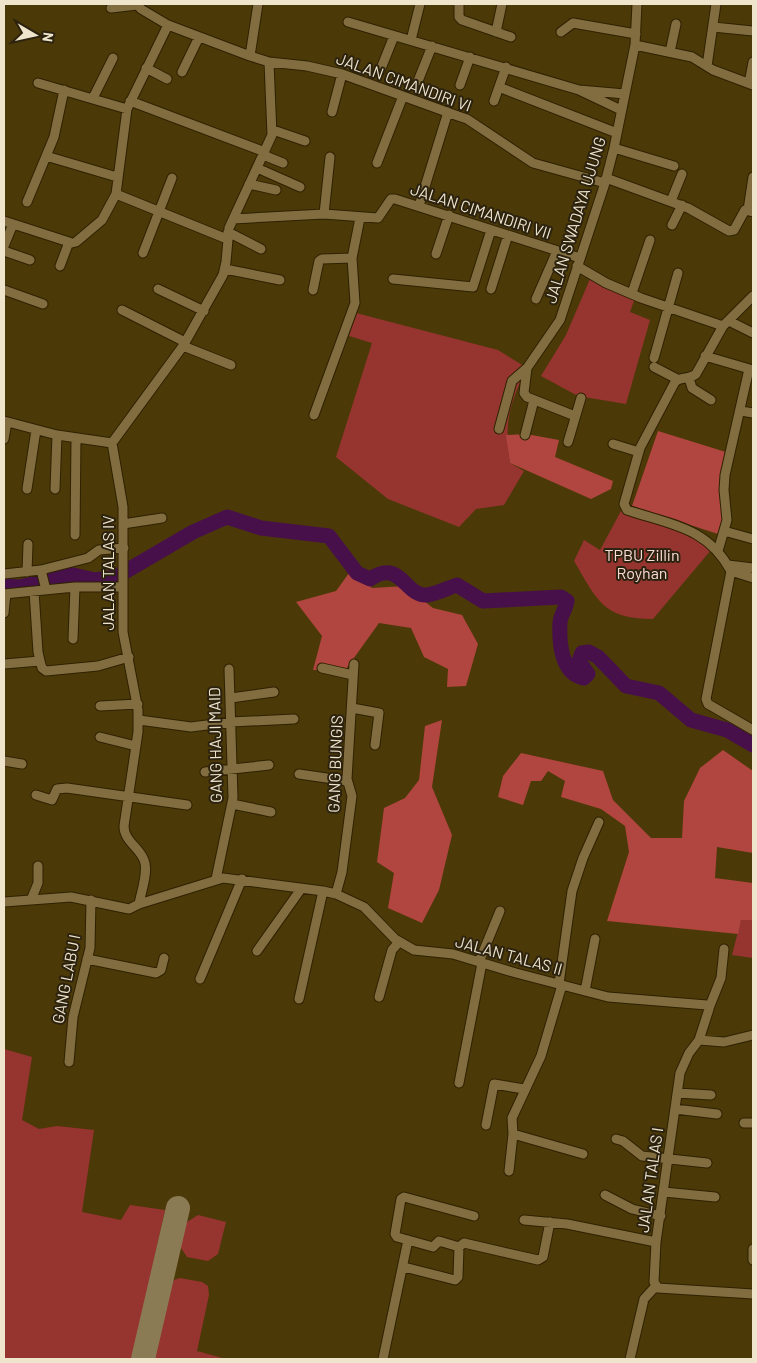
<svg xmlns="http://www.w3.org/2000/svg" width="757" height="1363" font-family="Barlow,sans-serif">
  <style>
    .green { fill: #963430 }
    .forest { fill: #b1453f }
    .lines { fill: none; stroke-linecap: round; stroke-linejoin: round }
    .river { stroke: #48104b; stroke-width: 15 }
    .taxiway { stroke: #8b7b54; stroke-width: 24 }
    .minor-casing { stroke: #2f2100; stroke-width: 11 }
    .minor { stroke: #816d40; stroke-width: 9 }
    .labels { text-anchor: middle; stroke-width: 4; stroke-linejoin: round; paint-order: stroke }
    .street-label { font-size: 16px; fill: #efe4cc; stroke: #2b220f }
    .park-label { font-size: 16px; fill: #fadbd7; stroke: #2b220f }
  </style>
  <rect width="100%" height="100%" fill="#4c3908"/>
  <path class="green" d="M590,279l45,19 -5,14 20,8 -24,84 -48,-8 -37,-20 25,-41z
    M356,313l142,37 29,18c-18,36 -23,55 -17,95l14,8 -20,34 -28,4 -17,18 -71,-28 -52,-42 36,-114 -23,-7z
    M621,511l81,28 9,11 -58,69c-50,0 -56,-19 -79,-58l10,-21 16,10z
    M741,920h12v38l-21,-3z
    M4,1049l28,8 -10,63 17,9 18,-3 37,4 -12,82 39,8 9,-15 35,5 -33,149h-128z
    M198,1215l28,7 -8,32 -10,7 -21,-4 -8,-12 5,-21z
    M180,1278l22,4 6,4 1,9 -12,56 29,8h-72l16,-71 4,-8z"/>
  <path class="forest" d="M658,431l71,22 -9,31 6,27 -8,23 -86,-28z
    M526,434l33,6 -4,17 58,24 -2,8 -20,10 -81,-36 -4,-28z
    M352,569l20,19 33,-2 28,22 29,7 16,29 -12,42 -19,1 1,-18 -24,-12 -13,-29 -32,-5 -33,46 -33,1 9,-34 -26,-34 40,-11z
    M442,720l-10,67 20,48 -13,55 -17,33 -34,-15 6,-35 -17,-11 7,-54 21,-10 14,-18 6,-54z
    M723,750l30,21v82l-36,-6 -2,31 38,5v37h-12l-3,14 -131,-13 22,-69 -4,-26 -24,-17 -40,-12 4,-16 -17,-10 -7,10h-10l-8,24 -25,-8 5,-21 18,-23 82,18 10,29 38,38h31l2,-37 16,-33z"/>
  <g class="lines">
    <path class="river" d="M4,586l15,1 32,-7 18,-6 26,6 21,-3 77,-45 34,-15 34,11 68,8 28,37 13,6c31,-21 35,18 57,16 9,-1 21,-7 30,-10l26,16 78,-4 6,4c-1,8 -7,15 -7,22 -1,19 1,51 24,55l4,-4 -9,-13 3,-8 7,-1 9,5 28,29 33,7 32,27 36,10 26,15"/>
    <path class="taxiway" d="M143,1359l35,-151"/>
    <defs>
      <path id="minor" d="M137,4l4,5 27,16 82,31 19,6 38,4 35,8 116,42 9,3 66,44 72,20
        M459,4v13l3,3 49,17
        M111,8l26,-3
        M348,22l231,68
        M713,27l40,4
        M496,32l6,-28
        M561,32l12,-9 63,11
        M411,40l9,-36
        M635,45l57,12 21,13 40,15
        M670,52l6,-28
        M250,56l8,-52
        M707,66l9,-62
        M146,68l21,11
        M380,71l14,-35
        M182,72l17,-35
        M418,81l14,-35
        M38,83l89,26
        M749,83l4,-21
        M460,85l10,-28
        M504,89l113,44
        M93,98l20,-40
        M130,101l135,51
        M494,101l12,-34
        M621,110l-42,-20 46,4
        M332,112l10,-38
        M273,130l32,11
        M614,148l60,18
        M263,155l20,8
        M46,156l71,21
        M377,163l26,-67
        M257,168l43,19
        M606,178l82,30 41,23 5,-1 11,-20 8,2
        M249,184l27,6
        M116,194l111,45
        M671,201l11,-27
        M27,202l27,-65 10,-47
        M419,206l29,-94
        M748,210l5,-33
        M324,214l6,-57
        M233,219l91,-5 54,4 13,-19h4l185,59
        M4,221l68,22 4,-1 26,-22 14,-26 11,-85 41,-84
        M672,225l10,-20
        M228,232l33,17
        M4,246l9,-22
        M4,251l26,9
        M143,253l29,-75
        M436,254l13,-39
        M60,266l9,-24
        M577,266l29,17 35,15 82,28
        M225,269l55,11
        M393,279l80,8 18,-57
        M158,289l46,22
        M491,289l17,-54
        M4,290l39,14
        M313,290l6,-29 3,-2 30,-1
        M632,293l18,-53
        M753,296l-30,30 -27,48c-7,6 -15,2 -21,8l-35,66 -16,56 3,6c45,15 80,17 104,61l22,7
        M536,299l21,-48
        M122,310l63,32
        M729,321l24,12
        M183,346l48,19
        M705,356l48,14
        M654,358l24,-85
        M654,367l23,12
        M527,368l-3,25 3,4 48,19
        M689,378l3,10 19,12
        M741,411l12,2
        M314,415l41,-112 -3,-45 8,-40
        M4,421l53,14 55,8
        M499,429l13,-48 15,-13 33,-48 45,-137 9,-35 21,-103 2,-41
        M525,435l9,-35
        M4,439l3,-17
        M568,442l13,-44
        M613,444l26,8
        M27,489l9,-59
        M55,489l2,-54
        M123,524l39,-6
        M724,531l29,8
        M75,535l1,-97
        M718,551l9,-31 -3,-30 1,-15 24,-106
        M728,565l25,3
        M41,570l5,20
        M731,571l-25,128 2,5 45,26
        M27,572l1,-28
        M4,574l37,-4 47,-12 11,-8 25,-2
        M34,591l4,61 2,9
        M4,594l71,-7h48
        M4,613l2,-19
        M73,639l2,-52
        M4,664l36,-3 2,7 4,3 52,-5 31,-9
        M322,668l31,7
        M231,698l43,-6
        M100,706l38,-2
        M352,708l27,5 -4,32
        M139,720l52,7 40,-5 63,-3
        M100,737l36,9
        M4,761l18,3
        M205,772l64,-7
        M299,774l48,7
        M36,795l16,5 5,-11 10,-1 120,17
        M232,804l39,8
        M216,879l17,-81 -4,-129
        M336,894l6,-22 10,-76 -5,-17 7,-115
        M31,900l7,-17v-17
        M4,902l67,-5 58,12 10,-5 84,-26 100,13 13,3 28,13 31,32 19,11 39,4 63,19 92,24 99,8 2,4 -10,31
        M139,904c2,-12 10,-33 5,-44 -5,-13 -20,-19 -20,-34l14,-94v-22l-15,-78v-125l-11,-64 71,-97 40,-71 3,-13 3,-34 43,-93 -3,-73
        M257,951l44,-62
        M87,959l69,14 5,-3 3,-12
        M479,962l21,-51
        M200,979l42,-100
        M559,984l13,-93 11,-33 16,-36
        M585,991l10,-52
        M379,997l13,-47 7,-8
        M299,999l24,-108
        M709,1008l12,-30 3,-29
        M753,1035l-29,7 -25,-2 -10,13 -9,20 -24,169 -2,40 4,6 95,6
        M69,1062l4,-45 17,-69 1,-48
        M459,1083l23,-120
        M677,1093l34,2
        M675,1109l42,5
        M744,1123h9
        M486,1125l8,-41 30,5
        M513,1134l70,20
        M616,1139l7,2 19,15 65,7
        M509,1171l4,-37 -1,-16 29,-62 21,-71
        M664,1192l51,5
        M605,1195l27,14 29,7
        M474,1216l-70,-19 -3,2 -6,35 2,3 36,10 6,-6 20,6 5,-4 74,17 5,-3 7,-35
        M524,1220l43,4 89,18
        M753,1249v11
        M404,1267l51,13 3,-3 1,-30
        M383,1359l25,-119
        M630,1359l14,-60 11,-12"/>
    </defs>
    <use href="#minor" class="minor-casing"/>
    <use href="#minor" class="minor"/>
  </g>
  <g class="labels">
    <g class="street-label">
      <text transform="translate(404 82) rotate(20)" y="6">JALAN CIMANDIRI VI</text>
      <text transform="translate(481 211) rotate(18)" y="6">JALAN CIMANDIRI VII</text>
      <text transform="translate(575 220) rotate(-73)" y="6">JALAN SWADAYA UJUNG</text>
      <text transform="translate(108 573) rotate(-90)" y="6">JALAN TALAS IV</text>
      <text transform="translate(215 745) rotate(-91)" y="6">GANG HAJI MAID</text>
      <text transform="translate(335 764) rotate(-88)" y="6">GANG BUNGIS</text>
      <text transform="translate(509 955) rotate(15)" y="6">JALAN TALAS II</text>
      <text transform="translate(66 979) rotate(-79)" y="6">GANG LABU I</text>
      <text transform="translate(650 1180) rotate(-82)" y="6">JALAN TALAS I</text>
    </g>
    <g class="park-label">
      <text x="642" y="561">TPBU Zillin<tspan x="642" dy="18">Royhan</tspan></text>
    </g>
  </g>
  <rect width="757" height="1363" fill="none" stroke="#efe4cc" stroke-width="10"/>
  <g transform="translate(35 35) rotate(99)" stroke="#2b220f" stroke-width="4" paint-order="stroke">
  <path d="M0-4L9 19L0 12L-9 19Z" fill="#efe4cc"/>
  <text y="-8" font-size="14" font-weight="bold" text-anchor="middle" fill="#efe4cc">N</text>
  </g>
</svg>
